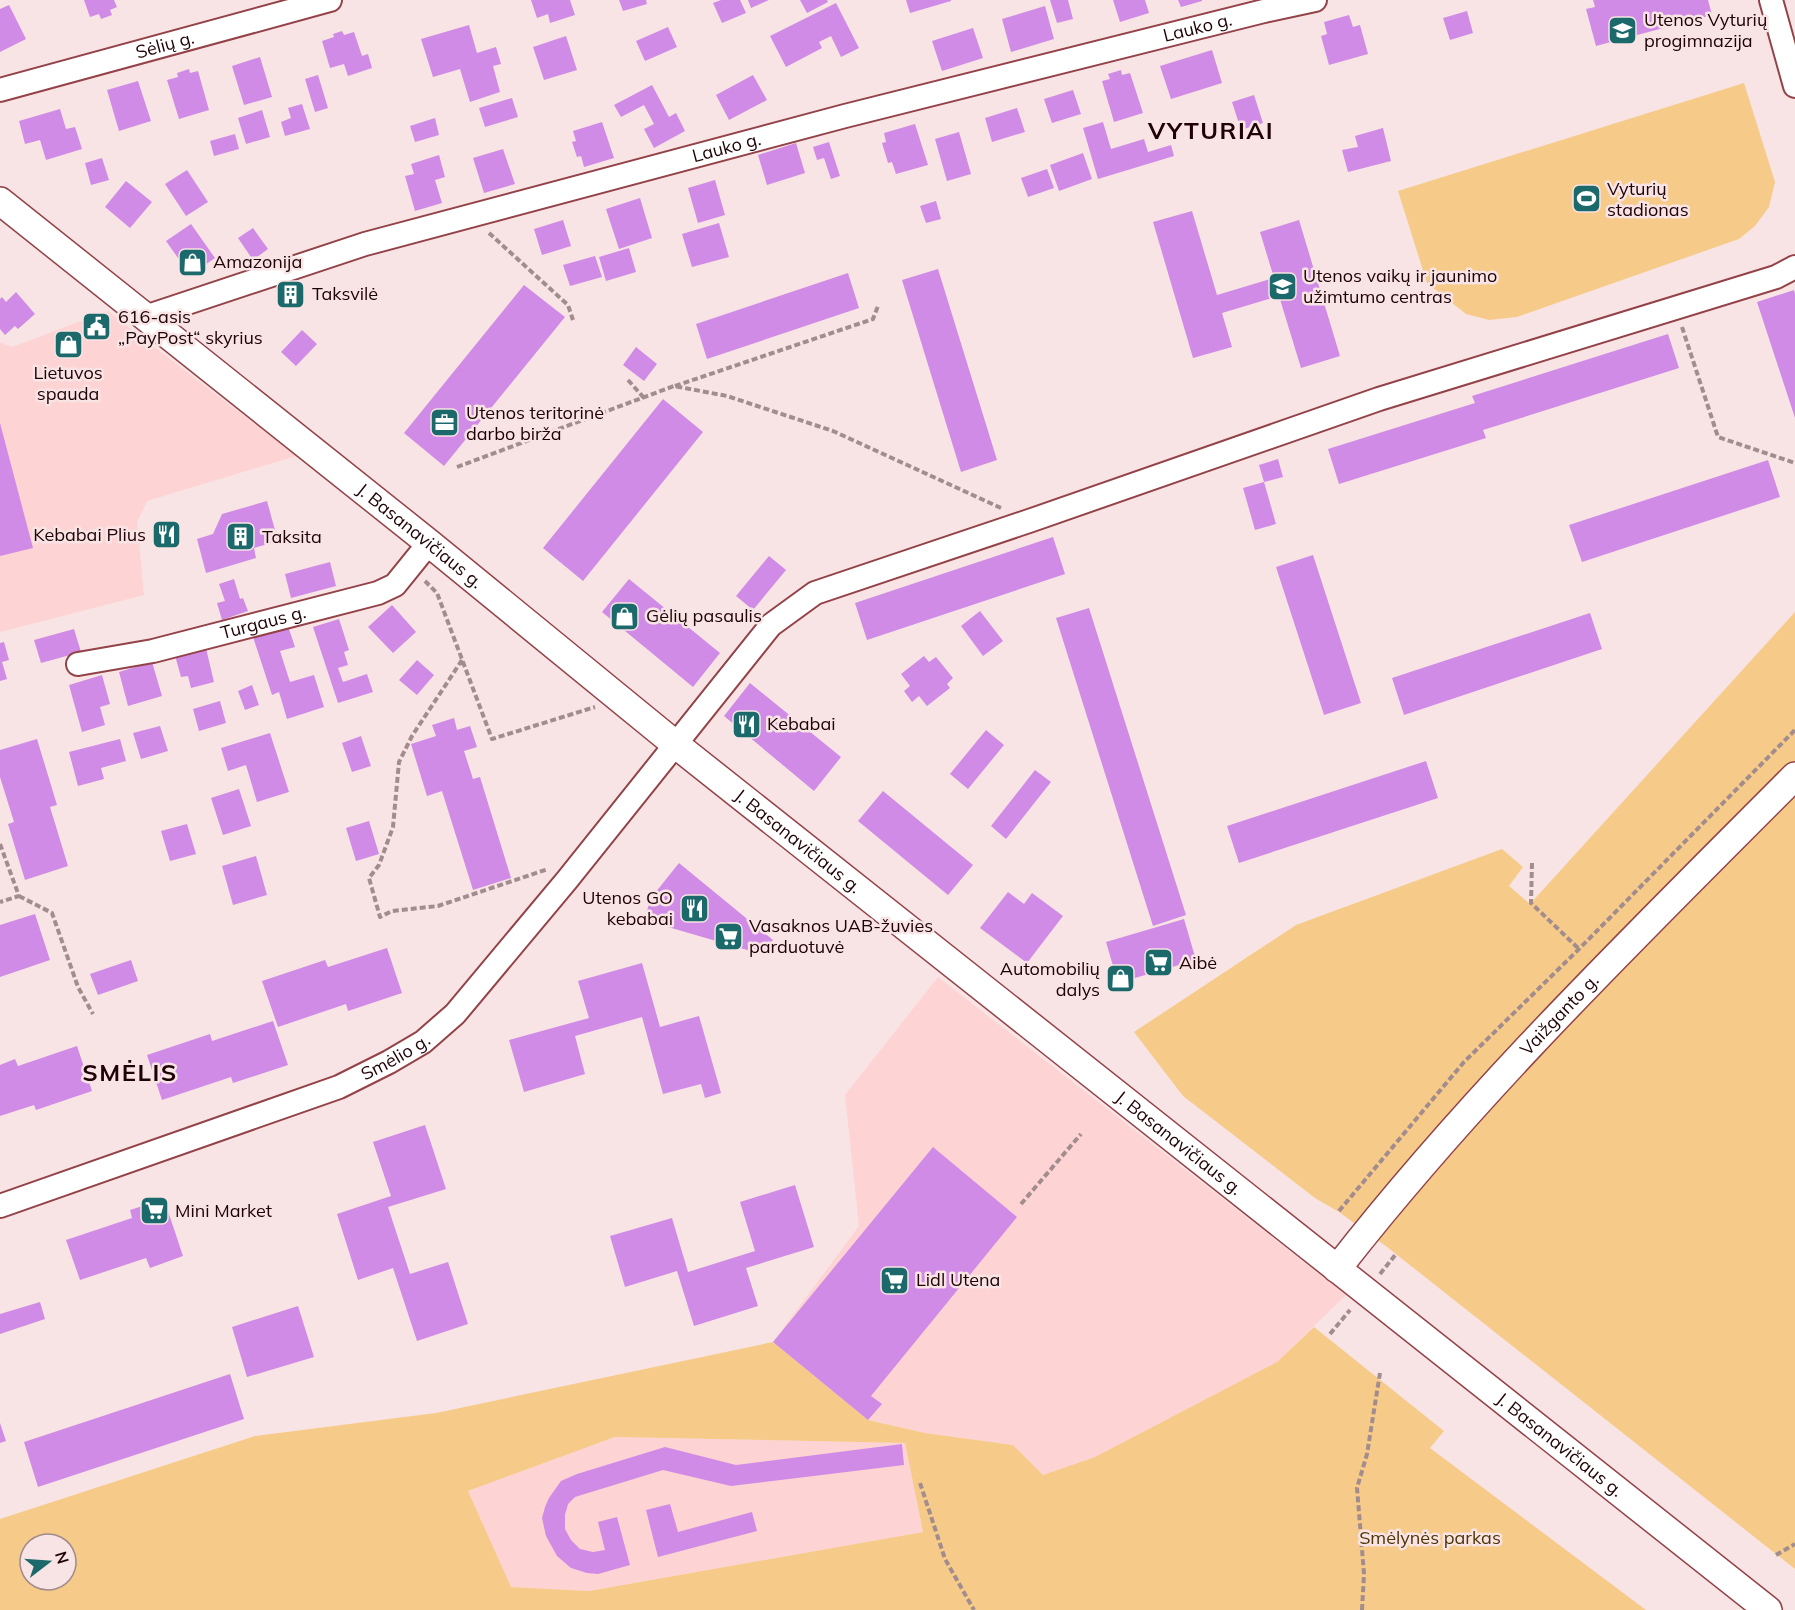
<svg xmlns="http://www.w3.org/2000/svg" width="1795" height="1610" font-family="Mulish,sans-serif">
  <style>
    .built { fill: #fed3d4 }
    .green { fill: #f6cb8a; fill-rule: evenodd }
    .building { fill: #d08be6 }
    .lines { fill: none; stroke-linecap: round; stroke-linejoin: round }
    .minor-casing { stroke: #934248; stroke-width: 26 }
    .major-casing { stroke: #934248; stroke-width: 30 }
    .path { stroke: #a38c8d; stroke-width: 4; stroke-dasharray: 6 3; stroke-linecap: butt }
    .minor { stroke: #fff; stroke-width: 22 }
    .major { stroke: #fff; stroke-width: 27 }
    .labels { text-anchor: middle; stroke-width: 5; stroke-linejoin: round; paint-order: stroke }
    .poi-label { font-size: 18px; fill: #1f0205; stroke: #f8e4e4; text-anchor: start }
    .street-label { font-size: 18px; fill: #1f0205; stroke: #f8e4e4 }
    .park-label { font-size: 18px; fill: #4e3403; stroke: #f8e4e4 }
    .district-label { font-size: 24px; font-weight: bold; letter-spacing: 1.5px; fill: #1f0205; stroke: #f8e4e4 }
  </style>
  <rect width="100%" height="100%" fill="#f8e4e4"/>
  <path class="built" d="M108,311l188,145 -149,45 -10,21 7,73 -144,37v-290l12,5z
    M938,977l408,318 -69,67 -182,95 -52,18 -30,-30 -88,-12 -57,-13 -95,-78 86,-116 -14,-131z
    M615,1437l290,6 18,89 -334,59 -78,-4 -43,-96z"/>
  <path class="green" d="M1744,83l31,99 -6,25 -14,19 -16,13 -222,78 -28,3 -23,-6 -39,-31 -29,-92z
    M1795,612v957l-408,-322 -48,-35 -24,-14 -132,-102 -49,-64 162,-107 206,-76 21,18 -14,19 21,18z
    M1314,1327l130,104 -14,17 216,162h-1646v-91l255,-83 181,-23 337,-71 95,78 57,13 88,12 30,30 52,-18 182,-95zM615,1437l290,6 18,89 -334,59 -78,-4 -43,-96zM30,1544h36v36h-36z"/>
  <path class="building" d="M84,0h30l3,7 -7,3 2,5 -11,4 -2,-5 -9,3z
    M531,0h39l5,15 -25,8 -2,-9 -11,4z
    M619,0h27l1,4 -24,7z
    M721,0h19l6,13 -24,10 -9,-20z
    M748,0h21l-18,8z
    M800,0h27l1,2 -21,11z
    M906,0h45v1l-41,12z
    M1050,0h18l5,19 -16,4z
    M1113,0h32l4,13 -29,9z
    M1178,0h24v1l-21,6z
    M1593,0h115l4,15 -116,31 -10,-37 9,-2z
    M836,3l23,45 -18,9 -10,-21 -12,6 3,6 -36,19 -16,-31z
    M9,5l17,34 -26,13v-43z
    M1045,6l9,33 -43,13 -9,-33z
    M1467,11l6,22 -23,7 -7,-22z
    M1349,15l4,12 7,-2 8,29 -39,11 -8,-29 6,-2 -3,-12z
    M469,25l8,28 19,-6 5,17 -8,2 7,26 -30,10 -10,-33 -27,8 -12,-38z
    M668,27l9,20 -32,14 -9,-20z
    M973,28l10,30 -41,13 -10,-30z
    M342,31l2,4 10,-3 8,24 6,-2 4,14 -24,8 -4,-12 -14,4 -8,-27 12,-4 -1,-3z
    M566,36l11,34 -33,10 -11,-33z
    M1212,50l10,33 -51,16 -11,-33z
    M260,57l12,40 -28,8 -12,-39z
    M189,69l1,4 8,-2 11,39 -30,9 -12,-39 11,-3 -1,-4z
    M1121,70l1,5 8,-2 13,40 -29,9 -12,-41 8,-2 -2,-5z
    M318,75l10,33 -13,4 -10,-33z
    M753,75l14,25 -38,20 -13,-25z
    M138,81l13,40 -32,10 -12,-41z
    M652,85l17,32 7,-4 9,18 -31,17 -10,-19 10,-5 -10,-19 -23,12 -7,-12z
    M1073,90l8,24 -29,9 -8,-24z
    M1254,95l9,28 -22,7 -9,-28z
    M512,98l6,19 -33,10 -6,-19z
    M302,104l8,25 -25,7 -4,-14 10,-4 -3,-10z
    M1017,108l8,24 -33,10 -7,-24z
    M60,109l6,20 9,-2 7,22 -36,11 -6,-20 -15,4 -6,-23z
    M262,110l8,27 -24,7 -8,-26z
    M435,118l4,17 -24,7 -5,-16z
    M602,122l12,36 -30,9 -3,-11 -4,1 -5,-15 4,-1 -3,-10z
    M1103,122l8,27 33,-10 4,13 23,-7 3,11 -76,23 -15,-51z
    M915,124l13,41 -32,9 -4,-12 -4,1 -6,-20 4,-1 -2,-9z
    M1383,128l8,33 -43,11 -6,-22 16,-3 -3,-11z
    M959,132l12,42 -24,7 -12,-42z
    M235,134l4,15 -25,7 -4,-15z
    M829,142l11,34 -9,3 -7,-21 -7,2 -4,-13z
    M796,143l9,30 -38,12 -9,-30z
    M503,149l12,35 -31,9 -11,-35z
    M1083,153l9,26 -33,12 -9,-26z
    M439,155l6,22 -10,3 7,23 -27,8 -10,-35 9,-2 -3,-10z
    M102,158l7,22 -18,5 -6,-22z
    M1047,169l7,19 -26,9 -7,-19z
    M187,170l21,32 -22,14 -21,-32z
    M715,180l10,35 -27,8 -10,-35z
    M126,181l26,21 -22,26 -25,-21z
    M640,198l12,40 -33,11 -13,-40z
    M936,201l5,18 -15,4 -6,-17z
    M1192,211l25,84 57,-17 -14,-46 39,-12 41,136 -39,12 -22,-72 -57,17 10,34 -39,11 -40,-136z
    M563,220l8,26 -29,9 -8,-26z
    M719,223l10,34 -37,10 -10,-33z
    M191,224l24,34 -25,17 -24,-34z
    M253,228l15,21 -15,11 -15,-22z
    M629,248l7,24 -30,9 -7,-24z
    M595,256l7,21 -32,9 -7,-21z
    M938,269l59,191 -36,12 -59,-192z
    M848,273l11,35 -152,51 -11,-35z
    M300,285l3,12 -21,6 -4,-11z
    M524,285l41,32 -121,149 -40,-33z
    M1794,290l1,4v124l-38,-116z
    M16,292l19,22 -17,15 -3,-3 -10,9 -5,-6v-30l2,-2 4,5z
    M97,316l10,7 -6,9 -9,3 -4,-14 7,-1z
    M302,330l15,14 -21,22 -15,-14z
    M1668,334l11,34 -196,62 3,8 -147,46 -11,-35 147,-46 -3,-7z
    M636,347l21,17 -13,17 -21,-16z
    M663,399l40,33 -120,149 -40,-33z
    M0,423l33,125 -33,8z
    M1278,459l5,18 -19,5 -5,-17z
    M1768,460l12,37 -198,65 -13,-37z
    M1264,482l12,42 -21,6 -12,-42z
    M267,501l11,40 -24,7 2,10 -50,15 -9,-34 16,-5 9,-20z
    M175,526l3,12 -18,6 -4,-12z
    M1053,537l12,37 -198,66 -12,-37z
    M1313,555l48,148 -37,12 -48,-148z
    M769,556l17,14 -33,40 -17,-14z
    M330,562l6,24 -45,12 -6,-24z
    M234,579l6,20 3,-1 5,13 -26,9 -5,-17 8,-2 -6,-17z
    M629,579l91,74 -27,34 -91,-75z
    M392,605l24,27 -23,21 -25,-26z
    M1089,608l97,307 -33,11 -97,-308z
    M980,611l23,30 -20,15 -22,-30z
    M1590,613l12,36 -198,66 -12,-37z
    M339,619l10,31 -5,2 4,13 -10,3 5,14 24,-8 6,18 -35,11 -25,-76z
    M287,623l8,24 -15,4 10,31 24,-7 10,32 -37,12 -8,-27 -7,3 -20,-61z
    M74,629l7,23 -40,11 -7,-23z
    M4,642l5,18 -7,2 5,17 -7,2v-38z
    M205,644l9,38 -23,6 -3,-12 -7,1 -7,-25z
    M924,656l5,6 7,-5 17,21 -6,6 3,4 -23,18 -8,-10 -7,6 -8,-11 6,-5 -9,-12z
    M417,660l17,15 -17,20 -18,-15z
    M152,662l10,34 -34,10 -9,-34z
    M102,675l8,29 -10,3 5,18 -23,7 -13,-47z
    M750,683l91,74 -27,34 -90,-75z
    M252,685l7,20 -14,5 -7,-19z
    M220,701l6,22 -27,8 -6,-22z
    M454,718l3,12 13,-4 7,21 -13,4 9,28 7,-2 31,101 -38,12 -31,-99 -15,5 -16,-52 25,-8 -4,-11z
    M160,726l8,25 -27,8 -8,-26z
    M986,730l18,15 -36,44 -18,-15z
    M270,733l19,59 -32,10 -11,-37 -18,6 -7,-23z
    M361,736l10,30 -19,6 -10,-29z
    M37,739l20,66 -7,2 18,59 -43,14 -17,-56 6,-2 -14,-45v-27z
    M120,739l6,22 -25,7 3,11 -26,7 -9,-34z
    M1426,761l12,37 -199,65 -12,-37z
    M1035,770l16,12 -45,57 -15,-13z
    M239,789l12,37 -28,9 -12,-37z
    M883,791l90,74 -25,30 -90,-74z
    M369,821l10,33 -23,7 -10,-33z
    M187,824l9,30 -26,7 -9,-30z
    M256,856l11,39 -34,10 -11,-39z
    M679,863l94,77 -12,14 -117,-34 7,-22z
    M1008,892l16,12 8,-11 31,23 -36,47 -47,-35z
    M35,914l15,46 -50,17v-52z
    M1184,919l12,41 -78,23 -12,-41z
    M387,948l15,45 -54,18 -2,-7 -68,23 -16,-46 63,-21 3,7z
    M131,960l7,21 -40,14 -8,-21z
    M642,963l18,64 39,-11 22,77 -16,5 -4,-14 -38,10 -21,-77 -67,19 10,38 -61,18 -15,-52 80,-22 -11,-37z
    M273,1021l15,44 -55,18 -2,-6 -69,23 -15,-45 63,-21 2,7z
    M77,1046l15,45 -56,19 -2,-5 -34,11v-51l15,-6 3,7z
    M425,1125l21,64 -58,18 22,67 38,-12 20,62 -51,17 -24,-73 -35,12 -21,-66 54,-18 -18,-54z
    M933,1147l84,70 -146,179 11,8 -14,16 -95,-78z
    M795,1185l19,62 -68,21 12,38 -64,20 -17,-55 -52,16 -15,-51 62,-18 16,54 67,-21 -15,-49z
    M164,1199l19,57 -33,12 -4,-10 -66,22 -14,-40 66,-22 -2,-8z
    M40,1302l5,17 -45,15v-20z
    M298,1306l16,51 -67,20 -15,-50z
    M230,1374l14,45 -206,68 -14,-45z
    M0,1423l6,18 -6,2z
    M902,1444l2,21 -173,21 -68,-16 -88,27 -7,7 -3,11v14l6,11 9,9 13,3 12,-2 -7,-28 19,-5 13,48 -32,9 -11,-1 -16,-5 -14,-12 -11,-20 -4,-18 3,-11 4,-9 12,-17 16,-7 88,-27 71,18z
    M670,1504l8,28 74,-20 5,19 -99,26 -12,-47z"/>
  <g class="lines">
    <defs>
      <g id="minor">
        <path d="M1771,0l24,86"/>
        <path id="s1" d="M0,90l330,-90"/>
        <path id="s2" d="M145,317l220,-73 480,-128 419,-105 51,-11"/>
        <path id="s3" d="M78,664l75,-13 225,-58 17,-8 34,-42"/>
        <path id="s4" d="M0,1206l339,-119 50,-25 34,-20 32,-28 112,-134 204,-255 44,-32 214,-72 350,-122 397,-122 19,-10"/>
      </g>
      <g id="major">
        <path id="s5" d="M0,201l429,342 246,201 1093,866"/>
        <path id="s6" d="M1337,1269c138,-177 300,-334 458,-493"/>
      </g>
    </defs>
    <use href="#minor" class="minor-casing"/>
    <use href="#major" class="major-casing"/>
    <path class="path" d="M489,233l79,72 5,15
      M1682,327l36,110 77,26
      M628,380l16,18
      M675,386l198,-67 5,-13
      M457,467l217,-81 53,10 106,35 168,77
      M425,581l12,12 55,146 103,-32
      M462,660l-50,76 -13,26 -6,65 -14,38 -10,13 11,39 12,-6 46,-5 110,-37
      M0,844l19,52 -19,6
      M1532,863l-1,40 48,46
      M19,896l33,17 26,74 15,27
      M1021,1204l60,-70
      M1339,1211l125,-149 115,-113 216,-219
      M1380,1274l16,-20
      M1330,1334l20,-24
      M920,1483l25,76 29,51
      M1776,1555l19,-11
      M1362,1610l2,-36 -7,-86 10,-34 13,-81"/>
    <use href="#minor" class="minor"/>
    <use href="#major" class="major"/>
  </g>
  <defs>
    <symbol id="school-square" viewBox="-11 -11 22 22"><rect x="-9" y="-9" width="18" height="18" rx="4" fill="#1c696c" stroke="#f8e4e4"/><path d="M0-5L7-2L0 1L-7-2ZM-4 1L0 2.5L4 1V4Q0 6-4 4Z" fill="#fff"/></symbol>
    <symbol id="stadium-square" viewBox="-11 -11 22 22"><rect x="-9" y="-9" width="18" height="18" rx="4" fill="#1c696c" stroke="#f8e4e4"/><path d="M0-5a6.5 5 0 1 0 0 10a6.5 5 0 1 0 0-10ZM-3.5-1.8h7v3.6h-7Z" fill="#fff"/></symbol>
    <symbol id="shop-square" viewBox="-11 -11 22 22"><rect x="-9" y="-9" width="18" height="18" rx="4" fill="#1c696c" stroke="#f8e4e4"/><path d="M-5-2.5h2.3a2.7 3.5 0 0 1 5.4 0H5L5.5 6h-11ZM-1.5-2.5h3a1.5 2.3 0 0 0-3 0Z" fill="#fff"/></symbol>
    <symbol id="building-square" viewBox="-11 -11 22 22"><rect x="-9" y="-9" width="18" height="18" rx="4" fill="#1c696c" stroke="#f8e4e4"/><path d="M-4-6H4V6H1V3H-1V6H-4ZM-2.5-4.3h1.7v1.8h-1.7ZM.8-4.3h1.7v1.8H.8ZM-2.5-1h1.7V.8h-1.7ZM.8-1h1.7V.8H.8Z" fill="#fff"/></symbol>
    <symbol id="civic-square" viewBox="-11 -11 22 22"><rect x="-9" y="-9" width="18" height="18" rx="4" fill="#1c696c" stroke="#f8e4e4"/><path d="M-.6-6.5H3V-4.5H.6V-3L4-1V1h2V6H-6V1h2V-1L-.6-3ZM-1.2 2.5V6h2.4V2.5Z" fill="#fff"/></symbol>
    <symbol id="office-square" viewBox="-11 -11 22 22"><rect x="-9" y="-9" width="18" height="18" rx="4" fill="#1c696c" stroke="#f8e4e4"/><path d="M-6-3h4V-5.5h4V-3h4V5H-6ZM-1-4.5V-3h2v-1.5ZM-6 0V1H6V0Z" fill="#fff"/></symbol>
    <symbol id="restaurant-square" viewBox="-11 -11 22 22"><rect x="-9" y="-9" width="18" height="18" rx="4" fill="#1c696c" stroke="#f8e4e4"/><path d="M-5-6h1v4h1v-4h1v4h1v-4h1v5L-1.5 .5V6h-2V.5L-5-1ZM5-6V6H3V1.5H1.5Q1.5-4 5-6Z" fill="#fff"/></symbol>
    <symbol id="supermarket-square" viewBox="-11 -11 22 22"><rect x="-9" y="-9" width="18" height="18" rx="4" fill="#1c696c" stroke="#f8e4e4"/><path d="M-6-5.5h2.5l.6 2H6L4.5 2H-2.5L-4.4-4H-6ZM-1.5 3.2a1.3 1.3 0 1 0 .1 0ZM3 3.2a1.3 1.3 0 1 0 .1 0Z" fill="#fff"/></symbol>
  </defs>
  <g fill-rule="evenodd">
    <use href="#school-square" x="1606" y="14" width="33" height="33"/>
    <use href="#stadium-square" x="1570" y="182" width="33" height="33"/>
    <use href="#shop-square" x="176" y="246" width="33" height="33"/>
    <use href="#school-square" x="1266" y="270" width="33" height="33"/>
    <use href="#building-square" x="274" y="278" width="33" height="33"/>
    <use href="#civic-square" x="80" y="310" width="33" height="33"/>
    <use href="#shop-square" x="52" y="328" width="33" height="33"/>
    <use href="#office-square" x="428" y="406" width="33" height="33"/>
    <use href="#restaurant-square" x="150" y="518" width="33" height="33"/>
    <use href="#building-square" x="224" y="520" width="33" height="33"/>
    <use href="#shop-square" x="608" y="600" width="33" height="33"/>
    <use href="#restaurant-square" x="730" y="708" width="33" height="33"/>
    <use href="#restaurant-square" x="678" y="892" width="33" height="33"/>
    <use href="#supermarket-square" x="712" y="920" width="33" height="33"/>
    <use href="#supermarket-square" x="1142" y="946" width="33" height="33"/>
    <use href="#shop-square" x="1104" y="962" width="33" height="33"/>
    <use href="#supermarket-square" x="138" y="1194" width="33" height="33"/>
    <use href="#supermarket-square" x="878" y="1264" width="33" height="33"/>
  </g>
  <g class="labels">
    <g class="poi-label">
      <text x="1644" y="26">Utenos Vyturių<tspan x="1644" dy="21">progimnazija</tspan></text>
      <text x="1607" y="195">Vyturių<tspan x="1607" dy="21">stadionas</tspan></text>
      <text x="213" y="268">Amazonija</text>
      <text x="1303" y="282">Utenos vaikų ir jaunimo<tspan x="1303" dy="21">užimtumo centras</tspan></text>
      <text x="312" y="300">Taksvilė</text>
      <text x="118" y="323">616-asis<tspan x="118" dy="21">„PayPost“ skyrius</tspan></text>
      <text x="68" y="379" text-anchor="middle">Lietuvos<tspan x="68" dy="21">spauda</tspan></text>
      <text x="466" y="419">Utenos teritorinė<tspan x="466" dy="21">darbo birža</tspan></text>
      <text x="146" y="541" text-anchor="end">Kebabai Plius</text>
      <text x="262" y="543">Taksita</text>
      <text x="646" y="622">Gėlių pasaulis</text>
      <text x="767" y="730">Kebabai</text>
      <text x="673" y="904" text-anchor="end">Utenos GO<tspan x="673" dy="21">kebabai</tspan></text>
      <text x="749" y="932">Vasaknos UAB-žuvies<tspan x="749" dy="21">parduotuvė</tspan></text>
      <text x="1179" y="969">Aibė</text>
      <text x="1100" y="975" text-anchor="end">Automobilių<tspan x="1100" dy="21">dalys</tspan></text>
      <text x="175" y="1217">Mini Market</text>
      <text x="916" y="1286">Lidl Utena</text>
    </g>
    <g class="street-label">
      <text dy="6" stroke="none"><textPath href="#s2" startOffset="1092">Lauko g.</textPath></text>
      <text dy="6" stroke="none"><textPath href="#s1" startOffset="171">Sėlių g.</textPath></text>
      <text dy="6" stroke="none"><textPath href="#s2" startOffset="606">Lauko g.</textPath></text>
      <text dy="6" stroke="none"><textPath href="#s5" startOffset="537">J. Basanavičiaus g.</textPath></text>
      <text dy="6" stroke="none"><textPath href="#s3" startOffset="190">Turgaus g.</textPath></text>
      <text dy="6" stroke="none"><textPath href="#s5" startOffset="1023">J. Basanavičiaus g.</textPath></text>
      <text dy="6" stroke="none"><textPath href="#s6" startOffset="338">Vaižganto g.</textPath></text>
      <text dy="6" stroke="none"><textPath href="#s4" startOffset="423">Smėlio g.</textPath></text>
      <text dy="6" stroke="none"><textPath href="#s5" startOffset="1509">J. Basanavičiaus g.</textPath></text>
      <text dy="6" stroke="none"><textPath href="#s5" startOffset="1995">J. Basanavičiaus g.</textPath></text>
    </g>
    <g class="park-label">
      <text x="1430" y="1544">Smėlynės parkas</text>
    </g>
    <g class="district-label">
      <text x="1211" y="139">VYTURIAI</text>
      <text x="130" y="1081">SMĖLIS</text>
    </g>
  </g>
  <g transform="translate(48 1562) rotate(73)"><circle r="28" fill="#f8e4e4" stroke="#a18a8b" stroke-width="1.5"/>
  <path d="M0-4.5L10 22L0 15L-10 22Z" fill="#1c696c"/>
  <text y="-9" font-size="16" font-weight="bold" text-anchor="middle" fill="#1f0205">N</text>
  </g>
</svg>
